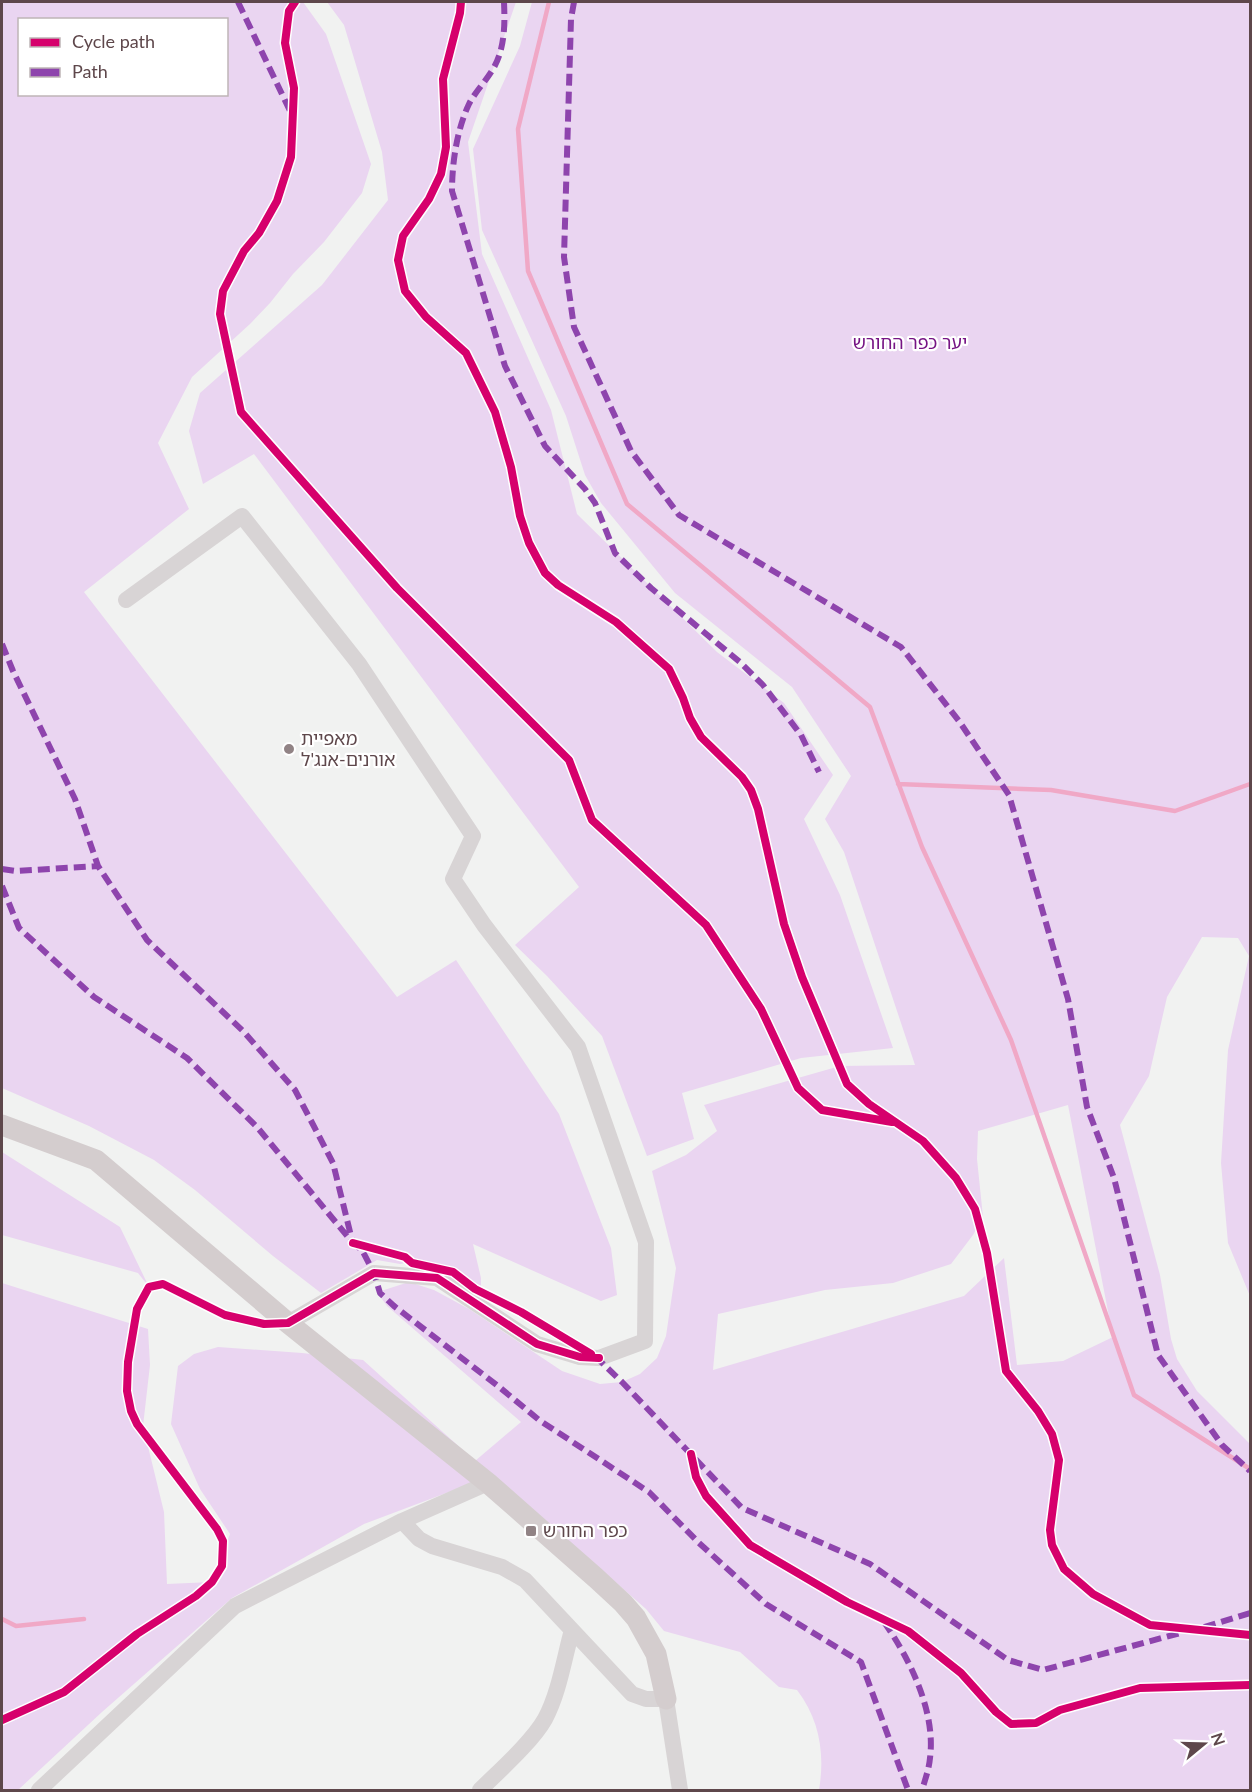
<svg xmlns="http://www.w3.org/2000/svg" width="1252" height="1792" font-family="Lato,'Noto Sans Hebrew',sans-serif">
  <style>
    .green { fill: #ead5f1; fill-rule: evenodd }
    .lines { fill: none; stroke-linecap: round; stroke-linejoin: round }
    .stream { stroke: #f0a8c6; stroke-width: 4.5 }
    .minor { stroke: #d8d4d5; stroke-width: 16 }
    .major { stroke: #d4cdce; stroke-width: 21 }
    .quiet { stroke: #8e44ad; stroke-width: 6; stroke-dasharray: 12 6; stroke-linecap: butt }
    .cycleway-casing { stroke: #fff; stroke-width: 11 }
    .cycleway { stroke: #d6006c; stroke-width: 8 }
    .poi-dot { fill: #918385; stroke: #fff; stroke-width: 2 }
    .labels { text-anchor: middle; stroke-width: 4.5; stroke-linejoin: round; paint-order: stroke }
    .park-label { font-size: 18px; fill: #761484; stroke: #fff }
    .poi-label { font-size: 18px; fill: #5e474b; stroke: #fff; text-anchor: start }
  </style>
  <rect width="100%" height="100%" fill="#f1f2f1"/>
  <path class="green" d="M2,2h301l23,32 45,130 -9,29 -38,49 -31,32 -23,29 -20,21 -58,53 -34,66 31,66 -105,83 313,405 59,-37 103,154 52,134 6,47 -16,6 -128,-57 8,34v19l-46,-28 -24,-7 -11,2 -23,-4 -56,33 -48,-37 -78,-66 -41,-30 -65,-34 -87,-38zM20,20h206v74h-206z
    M327,2h189l-48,140 14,112 69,156 26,104 140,138 67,51 49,72 -29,44 36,76 53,153 -92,10 -119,35 12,46 -47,17 -45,-120 -55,-60 -32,-31 64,-58 -325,-433 -51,30 -14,-53 11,-38 122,-108 66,-85 -6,-48 -38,-127z
    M532,2h718v1294l-22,-53 -7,-80 7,-113 21,-94 -11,-18 -36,-1 -35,60 -18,79 -29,49 40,150 11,64 6,20 20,32 53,53v346h-431c6,-36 1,-70 -22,-100l-18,-3 -39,-35 -76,-21 -18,-22 -152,-134 -130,49 -132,74 -130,114 -84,78h-16v-507l146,46 2,36 -7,61 21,86 3,72 45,-2 18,-48 -30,-45 -29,-65 7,-58 16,-12 24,-7 84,6 61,7 112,101 46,-39 -134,-116 -5,-7 -1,-8 28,-9 25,8 35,19 93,62 38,13 22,-2 18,-8 17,-16 9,-22 10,-68 -24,-97 34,-16 31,-24 -13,-26 136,-39 75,-1 -71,-213 -19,-33 26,-43 -59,-89 -117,-94 -74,-90 -16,-28 -19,-59 -84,-186 -9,-81 47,-103zM1068,1105l45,232 -50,24 -46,4 -13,-107 -40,38 -251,74 5,-56 107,-24 68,-7 58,-19 22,-29 10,-18 -6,-58 1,-28z
    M2,1152l118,75 29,60 -11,-14 -136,-38z"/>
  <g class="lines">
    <path class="stream" d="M549,2l-31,127 10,142 99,233 243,203 52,140 89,193 123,355 116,74
      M898,784l153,6 124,21 75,-27
      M2,1619l14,7 68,-7"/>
    <path class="minor" d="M126,600l116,-84 117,148 114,172 -20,43 31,46 94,122 68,195 -1,99 -46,17 -19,-1 -43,-13 -100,-66 -63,-5 -86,50
      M402,1521l17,18 13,7 70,21 23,13 107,114 14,5h20l14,91
      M39,1790l196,-184 167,-85 86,-38
      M480,1790c19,-19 52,-48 65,-71 14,-26 19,-60 27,-89"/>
    <path class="major" d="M2,1125l94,35 192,163 200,160 108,95 27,25 13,15 20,36 10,45"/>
    <path class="quiet" d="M238,2l53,111
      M504,2c1,22 1,47 -11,67 -7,12 -18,23 -24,35 -12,25 -17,59 -17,87l53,175 40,80 40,43 10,14 20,50 36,35 90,75 22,22 38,50 18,37
      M574,2l-3,17 -7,238 10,70 57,124 48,64 222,132 58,74 50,74 59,204 19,108 27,71 44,177 64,90 28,26
      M2,644l11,27 62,128 23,67 49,74 96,91 52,59 38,73 19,77
      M2,869l14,2 82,-5
      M2,886l17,42 75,69 93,61 70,69 96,116 9,7 12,23 6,20 14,13 104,80 41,34 110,72 50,51 67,61 95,58 47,128
      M595,1356l27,26 120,126 128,56 138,96 35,10 141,-38
      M884,1622c26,37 52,90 46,136 -1,11 -5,22 -8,32
      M1204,1627l46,-14"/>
    <defs>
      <path id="cycleway" d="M295,2l-6,9 -4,32 9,45 -3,69 -14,44 -18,32 -15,18 -21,40 -3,23 21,98 156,176 172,172 23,60 114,105 55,84 37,79 24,22 70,12
        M461,2l-1,11 -17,66 3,68 -5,27 -12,25 -26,37 -5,24 7,31 21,26 40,36 29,59 16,55 9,49 9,27 16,30 13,12 58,37 53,47 14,29 7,20 11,19 41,40 9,13 7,19 26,115 18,53 45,107 22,20 54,37 33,37 19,31 12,44 19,118 32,40 14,23 7,26 -9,70 2,15 12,24 29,25 57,31 100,10
        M353,1243l52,14 7,6 41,9 22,17 46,23 70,42
        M691,1454l5,23 10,19 44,49 97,57 61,29 53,42 35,39 15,12 25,-1 24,-13 80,-22 110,-3
        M2,1720l62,-28 73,-58 59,-38 16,-14 10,-16 1,-25 -6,-12 -80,-105 -6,-13 -4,-20 1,-29 9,-53 12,-22 14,-3 62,31 39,9 24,-1 86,-50 63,5 100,66 43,13 19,1"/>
    </defs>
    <use href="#cycleway" class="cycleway-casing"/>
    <use href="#cycleway" class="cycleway"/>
  </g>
  <g class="poi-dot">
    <circle cx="289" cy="749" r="6"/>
    <rect x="525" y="1525" width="12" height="12" rx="3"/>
  </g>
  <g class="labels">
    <g class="park-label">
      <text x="910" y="349">יער כפר החורש</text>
    </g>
    <g class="poi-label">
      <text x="301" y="745">מאפיית<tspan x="301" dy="21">אורנים-אנג'ל</tspan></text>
      <text x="543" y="1537">כפר החורש</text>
    </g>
  </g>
  <rect width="1252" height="1792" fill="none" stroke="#5e474b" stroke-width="6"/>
  <rect x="18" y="18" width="210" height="78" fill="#ffffff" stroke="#bfb5b7" stroke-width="1.5"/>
  <rect x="30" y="38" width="30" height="9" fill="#d6006c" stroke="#bfb5b7" stroke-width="1.5"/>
  <text x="72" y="48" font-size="18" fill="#5e474b">Cycle path</text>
  <rect x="30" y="68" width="30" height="9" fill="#8e44ad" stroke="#bfb5b7" stroke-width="1.5"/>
  <text x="72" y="78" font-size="18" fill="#5e474b">Path</text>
  <g transform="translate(1204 1744) rotate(71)" stroke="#ffffff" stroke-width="4.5" paint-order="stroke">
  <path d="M0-4.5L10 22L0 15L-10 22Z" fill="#5e474b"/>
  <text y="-9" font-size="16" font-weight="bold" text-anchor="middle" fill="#5e474b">N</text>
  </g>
</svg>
